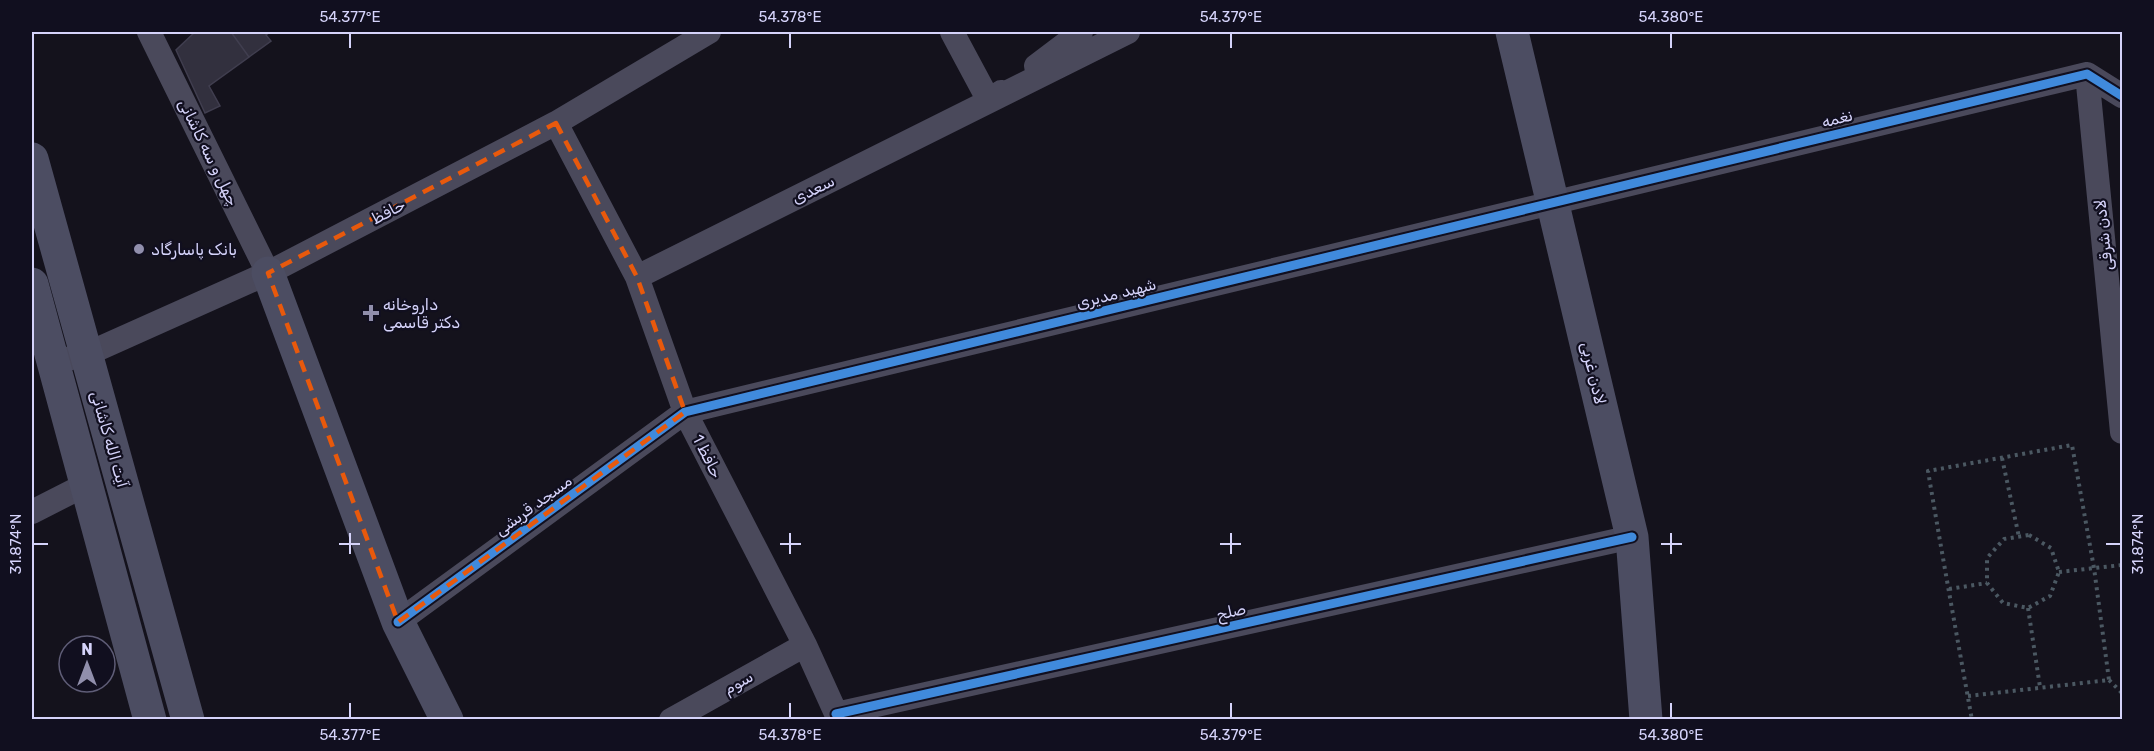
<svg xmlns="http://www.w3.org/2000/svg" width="2154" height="751" font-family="Rubik,'Noto Sans Arabic',sans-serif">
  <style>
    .building { fill: #32303e; stroke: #403e4f; stroke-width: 1.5 }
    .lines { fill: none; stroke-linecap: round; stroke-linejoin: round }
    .path { stroke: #4b5862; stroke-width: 4; stroke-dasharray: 3 4.5; stroke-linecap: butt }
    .street { stroke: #4a495b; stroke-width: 24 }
    .secondary { stroke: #4c4d62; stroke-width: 33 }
    .cycleway-casing { stroke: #110f1f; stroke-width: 13 }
    .cycleway { stroke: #408adc; stroke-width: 9 }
    .marked { fill: none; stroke: #e8590c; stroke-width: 4.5; stroke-dasharray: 12 8; stroke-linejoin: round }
    .ticks { fill: none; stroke: #d5d3fa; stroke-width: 2 }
    .poi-dot { fill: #918fac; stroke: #110f1f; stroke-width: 2 }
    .labels { text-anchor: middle; stroke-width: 4.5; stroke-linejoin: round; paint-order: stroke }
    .street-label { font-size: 16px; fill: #d5d3fa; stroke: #110f1f }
    .poi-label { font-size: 16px; fill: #d5d3fa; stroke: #110f1f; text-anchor: start }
    .neatline { fill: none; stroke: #d5d3fa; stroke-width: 2 }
    .ticks-label { font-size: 15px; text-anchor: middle; fill: #d5d3fa }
  </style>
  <rect width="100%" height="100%" fill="#14121c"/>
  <path class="building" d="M195,32h36l18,25 -40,29 11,20 -15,7 -29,-63z
    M231,32h39l-4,3 5,6 -22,16z"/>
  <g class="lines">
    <path class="path" d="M2002,458l17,79
      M2029,535l22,13 8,24 -9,24 -22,12 -25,-5 -16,-20v-25l17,-19z
      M2059,572l63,-7
      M1949,589l38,-6
      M2028,608l12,79
      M2109,680l13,13
      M1968,696l141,-16 -15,-112 -22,-123 -144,26c14,83 29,166 44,249"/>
    <path class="street" d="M149,32l119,241
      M952,32l37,69 12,-9
      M1036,66l45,-34
      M2087,74l35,358
      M556,123l81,154 48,135 120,233 34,75
      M637,277l491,-245
      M71,358l16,-4 181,-81 288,-150 153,-91
      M32,512l55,-28
      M398,622l287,-210 1402,-338 35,22
      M836,714l796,-177
      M671,720l134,-75"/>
    <path class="secondary" d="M1512,32l120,505 14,183
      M32,159l156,561
      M268,273l130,349 49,98
      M32,284l118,436"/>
    <defs>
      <path id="cycleway" d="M398,622l287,-210 1402,-338 35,22
        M836,714l796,-177"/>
    </defs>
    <use href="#cycleway" class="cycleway-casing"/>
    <use href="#cycleway" class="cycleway"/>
  </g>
  <path class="marked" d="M556,123l81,154 48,135 -287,210 -130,-349z"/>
  <path class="ticks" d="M350,33v15M790,33v15M1231,33v15M1671,33v15M350,533v21M790,533v21M1231,533v21M1671,533v21M33,544h15M339,544h21M780,544h21M1220,544h21M1661,544h21M2106,544h15M350,703v15M790,703v15M1231,703v15M1671,703v15"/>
  <g class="poi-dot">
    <circle cx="139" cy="249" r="6"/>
    <path d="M368 304h6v6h6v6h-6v6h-6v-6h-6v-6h6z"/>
  </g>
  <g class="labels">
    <g class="street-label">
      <text transform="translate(1837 118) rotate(-14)" y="6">نغمه</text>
      <text transform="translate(209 152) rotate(64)" y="6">چهل و سه کاشانی</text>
      <text transform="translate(813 189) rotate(-26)" y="6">سعدی</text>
      <text transform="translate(388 211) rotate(-28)" y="6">حافظ</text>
      <text transform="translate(2103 235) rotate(-96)" y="6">لادن شرقی</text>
      <text transform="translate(1116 293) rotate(-14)" y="6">شهید مدیری</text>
      <text transform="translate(1594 373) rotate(77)" y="6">لادن غربی</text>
      <text transform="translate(110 439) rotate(74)" y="6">آیت الله کاشانی</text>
      <text transform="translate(708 456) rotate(63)" y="6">حافظ 1</text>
      <text transform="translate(533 505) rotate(-36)" y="6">مسجد قریشی</text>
      <text transform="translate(1231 611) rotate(-12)" y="6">صلح</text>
      <text transform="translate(738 682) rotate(-29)" y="6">سوم</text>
    </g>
    <g class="poi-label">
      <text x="151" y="255">بانک پاسارگاد</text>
      <text x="383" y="310">داروخانه<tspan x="383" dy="18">دکتر قاسمی</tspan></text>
    </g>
  </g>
  <rect width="2154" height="751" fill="none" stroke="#110f1f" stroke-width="66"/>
  <g transform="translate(87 664)"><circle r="28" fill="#110f1f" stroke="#5f5d77" stroke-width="1.5"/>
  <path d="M0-4.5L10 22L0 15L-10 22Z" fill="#918fac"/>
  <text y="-9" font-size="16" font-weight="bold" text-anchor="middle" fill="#d5d3fa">N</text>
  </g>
  <rect x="33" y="33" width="2088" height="685" class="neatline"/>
  <g class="ticks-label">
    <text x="350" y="22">54.377°E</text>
    <text x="790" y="22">54.378°E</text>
    <text x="1231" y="22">54.379°E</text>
    <text x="1671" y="22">54.380°E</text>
    <text transform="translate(16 544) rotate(-90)" y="5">31.874°N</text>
    <text transform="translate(2138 544) rotate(-90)" y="5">31.874°N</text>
    <text x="350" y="740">54.377°E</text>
    <text x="790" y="740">54.378°E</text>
    <text x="1231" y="740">54.379°E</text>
    <text x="1671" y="740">54.380°E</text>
  </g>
</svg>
